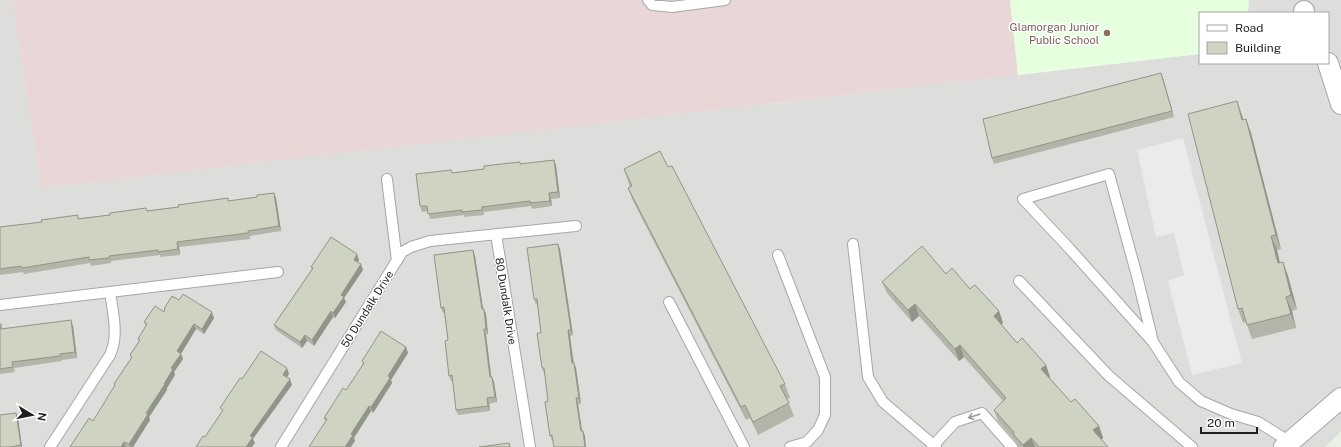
<svg xmlns="http://www.w3.org/2000/svg" width="1341" height="447" font-family="'Public Sans',sans-serif">
  <style>
    .residential { fill: #dddddc }
    .industrial { fill: #e9d7d7 }
    .education { fill: #e5ffdf }
    .parking { fill: #ebebeb }
    .lines { fill: none; stroke-linecap: round; stroke-linejoin: round }
    .lane-casing { stroke: #a6a6a6; stroke-width: 12 }
    .street-casing { stroke: #a6a6a6; stroke-width: 22 }
    .lane { stroke: #fff; stroke-width: 10 }
    .street { stroke: #fff; stroke-width: 20 }
    .wall { fill: #b2b5a7 }
    .shaded-wall { fill: #919488 }
    .building { fill: #cfd3c2; stroke: #919488 }
    .oneway { stroke: #9a9a9a }
    .education-dot { fill: #8d6e63; stroke: #fff; stroke-width: 1.5 }
    .labels { text-anchor: middle; stroke-width: 3; stroke-linejoin: round; paint-order: stroke }
    .education-label { font-size: 11px; fill: #785e54; stroke: #fff; text-anchor: end }
    .street-label { font-size: 11px; fill: #1f1f1f; stroke: #fff }
  </style>
  <rect width="100%" height="100%" fill="#ebf0e5"/>
  <path class="residential" d="M0,0h12l29,188 1159,-134v9h128v-50h-80l1,-13h92v431l-16,16h-1325z"/>
  <path class="industrial" d="M12,0h998l8,75 -977,113z"/>
  <path class="education" d="M1010,0h239l-1,13h-48v41l-182,21z"/>
  <path class="parking" d="M1183,138l59,225 -50,12 -24,-94 16,-6 -10,-42 -18,4 -19,-87z"/>
  <g class="lines">
    <defs>
      <path id="lane" d="M648,0l4,5 20,2 53,-7
        M387,179l10,82
        M496,234l34,213
        M853,244l15,133 15,25 53,45
        M778,255l47,122v38l-7,15 -11,12 -17,5
        M1019,281l90,95 83,71
        M669,302l75,145
        M0,305l278,-33
        M1153,342l-16,-66 -28,-102 -86,25 46,49 84,94 26,40 22,19 30,13 27,8 32,20
        M50,447l60,-92c9,-19 3,-42 0,-63
        M281,447l121,-195 9,-5 19,-6 146,-15
        M932,447l23,-25 27,-9 30,34"/>
      <path id="street" d="M1304,11v2
        M1328,63l13,41
        M1284,447l57,-49"/>
    </defs>
    <use href="#lane" class="lane-casing"/>
    <use href="#street" class="street-casing"/>
    <use href="#lane" class="lane"/>
    <use href="#street" class="street"/>
  </g>
  <path class="wall" d="M1161,73l13,44 -180,47 -2,-6z
    M1242,115l1,5 3,-1 5,14 30,116 -4,1 3,13 3,-1 5,14 9,33 -5,2 4,17 -44,11 -6,-17 -3,1 -5,-14z
    M554,160l2,6 4,32 -9,1 1,7 -20,3 -1,-3 -47,6v3l-20,2v-2l-34,4 -2,-8 -6,1 -2,-6 31,-36 2,3z
    M668,167l117,217 5,14 -3,1 7,17 -36,19 -8,-17 -4,2 -113,-219 -5,-13 2,-1 -6,-18z
    M274,193l2,5 5,33 -31,5v3l-71,8 1,8 -20,2v-2l-49,6v2l-20,3 -1,-3 -66,11 -1,-2 -23,3v-48l179,-20 49,-9 1,3 28,-4z
    M560,249l13,86 -3,1 4,27 2,5 5,36h-3l4,27h1l2,5 -33,5 -2,-5 -2,-35 -3,-28h-1l-2,-5 -1,-35 -4,-29 -1,1 -2,-6z
    M475,256l8,53 3,5 2,20 -2,1 5,42h1l2,5 3,20 -8,2 1,7 -32,4 -2,-5 -3,-29h-2l-2,-5 -1,-36 -4,-27h-1l-2,-5z
    M359,260l-1,2 5,8 -19,28 2,4 -11,16 -2,-1 -19,29 -7,-5 -5,7 -26,-18 -2,-5 38,-56 -1,-2z
    M946,274l24,15 29,22 4,12 -2,1 16,19 29,22 4,12h-1l22,25 28,24 4,12 -2,1 7,8h-90l-1,-4 -19,-22 -4,-11 9,-9 -39,-44 -5,4 -40,-45 -7,6 -25,-29 -5,-11z
    M179,300l35,18 -10,16 -8,-5 -15,25 2,5 -9,13 1,3 -8,13v2l-18,27 1,3 -17,27h-63l23,-26 22,-35 -1,-2 17,-26 -1,-3 9,-14 -1,-2 8,-12 -2,-5 20,-10z
    M0,324h1l1,5 71,-3 4,32 -15,2v1l-48,7 1,4 -15,2z
    M406,347l2,6 -17,27 1,3 -19,30 -2,-2 -17,27 1,3 -29,-19 -2,-4 22,-28 17,-26 -1,-3z
    M16,413l2,5 4,29h-22z"/>
  <path class="shaded-wall" d="M1161,73l2,5 11,39 -2,-6z
    M1237,101l5,14 5,19 -5,-14z
    M1246,119l5,14 30,116 -5,-14z
    M554,160l2,6 4,32 -2,-6z
    M274,193l2,5 5,33 -2,-5z
    M549,193l2,6 1,7 -2,-5z
    M1271,236l6,14 6,27 -5,-14z
    M177,242l2,5 1,8 -2,-6z
    M558,244l2,5 13,86 -2,-5z
    M473,250l2,6 9,59 -2,-6z
    M357,254l2,6 -3,5 -2,-5z
    M1283,262l5,14 9,33 -6,-14z
    M361,264l2,6 -19,28 2,4 -11,16 -2,-5 8,-18z
    M1286,297l6,14 4,17 -5,-14z
    M915,304l4,12 -7,6 -4,-12z
    M484,309l2,5 2,20 -2,-5z
    M331,311l2,6 -19,29 -2,-6z
    M999,311l4,12 -5,5 -4,-12z
    M212,312l2,6 -10,16 -2,-5z
    M71,320l2,6 4,32 -2,-6z
    M194,324l2,5 -17,28 -2,-6z
    M484,329l2,6 6,48 -2,-6z
    M568,330l2,6 4,33 -2,-6z
    M305,335l2,6 -5,7 -2,-6z
    M960,345l4,12 -5,4 -4,-12z
    M406,347l2,6 -17,27 1,3 -19,30 -2,-6 17,-31z
    M181,354l2,5 -9,13 1,3 -8,13v2l-18,27 1,3 -17,27h-3l-1,-3 35,-60 7,-16z
    M574,363l2,5 5,36 -2,-6z
    M1046,365l4,12 -4,3 -5,-11z
    M287,368l2,6 -4,6 -2,-5z
    M492,377l2,5 3,20 -2,-5z
    M290,379l2,6 -39,54 2,4 -3,4h-6l4,-11z
    M487,398l2,6 1,7 -2,-5z
    M576,398l2,6 5,33 -2,-6z
    M369,406l2,5 -17,27 1,3 -4,6h-6l6,-13z
    M16,413l2,5 4,29h-1v-2z
    M1099,426l4,12 -5,4 -5,-12z
    M583,431l2,5 1,11h-1z
    M1031,438l4,9h-12v-2z
    M124,442l2,5h-5z"/>
  <path class="building" d="M1161,73l11,38 -180,47 -9,-39z
    M1237,101l5,19 4,-1 30,116 -5,1 7,27 5,-1 8,33 -5,2 5,17 -44,11 -5,-17 -4,1 -50,-195z
    M660,151l8,16 4,-1 113,218 -5,2 9,17 -36,19 -8,-17 -4,2 -113,-219 4,-2 -8,-17z
    M554,160l4,32 -9,1 1,8 -20,2v-2l-48,6v3l-20,2v-2l-34,4 -1,-8h-7l-4,-32 35,-4 1,3 32,-4v-3l36,-4v2z
    M274,193l5,33 -31,5v2l-71,9 1,7 -20,3v-2l-49,6v2l-20,2v-3l-67,11 -1,-2 -21,3v-42l42,-5 -1,-2 37,-5v4l32,-4v-2l36,-5 1,3 32,-4 -1,-2 50,-7v3l29,-4v-2z
    M331,237l26,17 -3,6 7,4 -20,31 3,2 -11,16 -2,-2 -19,29 -7,-5 -5,7 -26,-17 39,-57 -2,-1z
    M558,244l13,86h-3l4,33h2l5,35h-3l5,33h2l2,16h-31l-2,-12 -2,1 -5,-34 3,-1 -4,-33h-2l-5,-35h4l-4,-34h-3l-7,-51z
    M922,246l24,28 6,-6 18,21 5,-4 24,26 -5,5 23,27 5,-5 24,27 -5,4 30,33 4,-3 24,27 -6,4 15,17h-69l-8,-9 -8,7 -9,-10 -1,-4 -19,-21 12,-12 -46,-53 -5,4 -40,-45 -7,6 -26,-28z
    M473,250l9,59h2l2,20h-2l6,48h2l3,20 -8,1 1,8 -32,4 -4,-35 -3,1 -4,-35 3,-1 -4,-33 -3,1 -7,-53z
    M183,294l29,18 -10,17 -8,-5 -17,27 4,3 -10,14 2,1 -9,15h1l-19,29 2,1 -19,30 -5,-2 -3,5h-51l19,-29 4,3 22,-36 -1,-1 18,-27 -2,-2 10,-15 -2,-1 9,-15 -3,-2 11,-16 9,6 1,-5 7,-11 7,4z
    M71,320l4,32 -15,2v2l-48,6 1,5 -13,2v-45h1v5z
    M381,331l25,16 -18,29 2,2 -19,29 -2,-1 -18,28 2,1 -8,12h-36l18,-28 -3,-1 19,-30 3,2 18,-27 -2,-2z
    M261,351l26,17 -4,7 7,4 -40,57 3,1 -7,10h-50l7,-11 2,1 18,-27 -3,-2 20,-30 2,1z
    M16,413l5,32 -11,2h-10v-32z
    M509,443l1,4h-31z"/>
  <defs><path id="oneway-shaft" d="M-6 0H5M1.5-3L5.5 0L1.5 3" fill="none" stroke-width="1.6" stroke-linecap="round" stroke-linejoin="round"/></defs>
  <use class="oneway" href="#oneway-shaft" transform="translate(974 416) rotate(162)"/>
  <circle class="education-dot" cx="1107" cy="33" r="4"/>
  <g class="labels">
    <g class="education-label">
      <text x="1099" y="31">Glamorgan Junior<tspan x="1099" dy="13">Public School</tspan></text>
    </g>
    <g class="street-label">
      <text transform="translate(506 301) rotate(81)" y="4">80 Dundalk Drive</text>
      <text transform="translate(367 309) rotate(-58)" y="4">50 Dundalk Drive</text>
    </g>
  </g>
  <rect x="1199" y="12" width="130" height="52" fill="#ffffff" stroke="#a5a5a5"/>
  <rect x="1207" y="25" width="20" height="6" fill="#ffffff" stroke="#a5a5a5"/>
  <text x="1235" y="32" font-size="12" fill="#1f1f1f">Road</text>
  <rect x="1207" y="42" width="20" height="12" fill="#cfd3c2" stroke="#a5a5a5"/>
  <text x="1235" y="52" font-size="12" fill="#1f1f1f">Building</text>
  <g transform="translate(32 415) rotate(100)" stroke="#ffffff" stroke-width="3" paint-order="stroke">
  <path d="M0-3L7 15L0 10L-7 15Z" fill="#1f1f1f"/>
  <text y="-6" font-size="11" font-weight="bold" text-anchor="middle" fill="#1f1f1f">N</text>
  </g>
  <path d="M1201 427v6h56v-6" fill="none" stroke="#1f1f1f" stroke-width="2"/>
  <text x="1207" y="427" font-size="12" fill="#1f1f1f" stroke="#ffffff" stroke-width="3" paint-order="stroke">20 m</text>
</svg>
